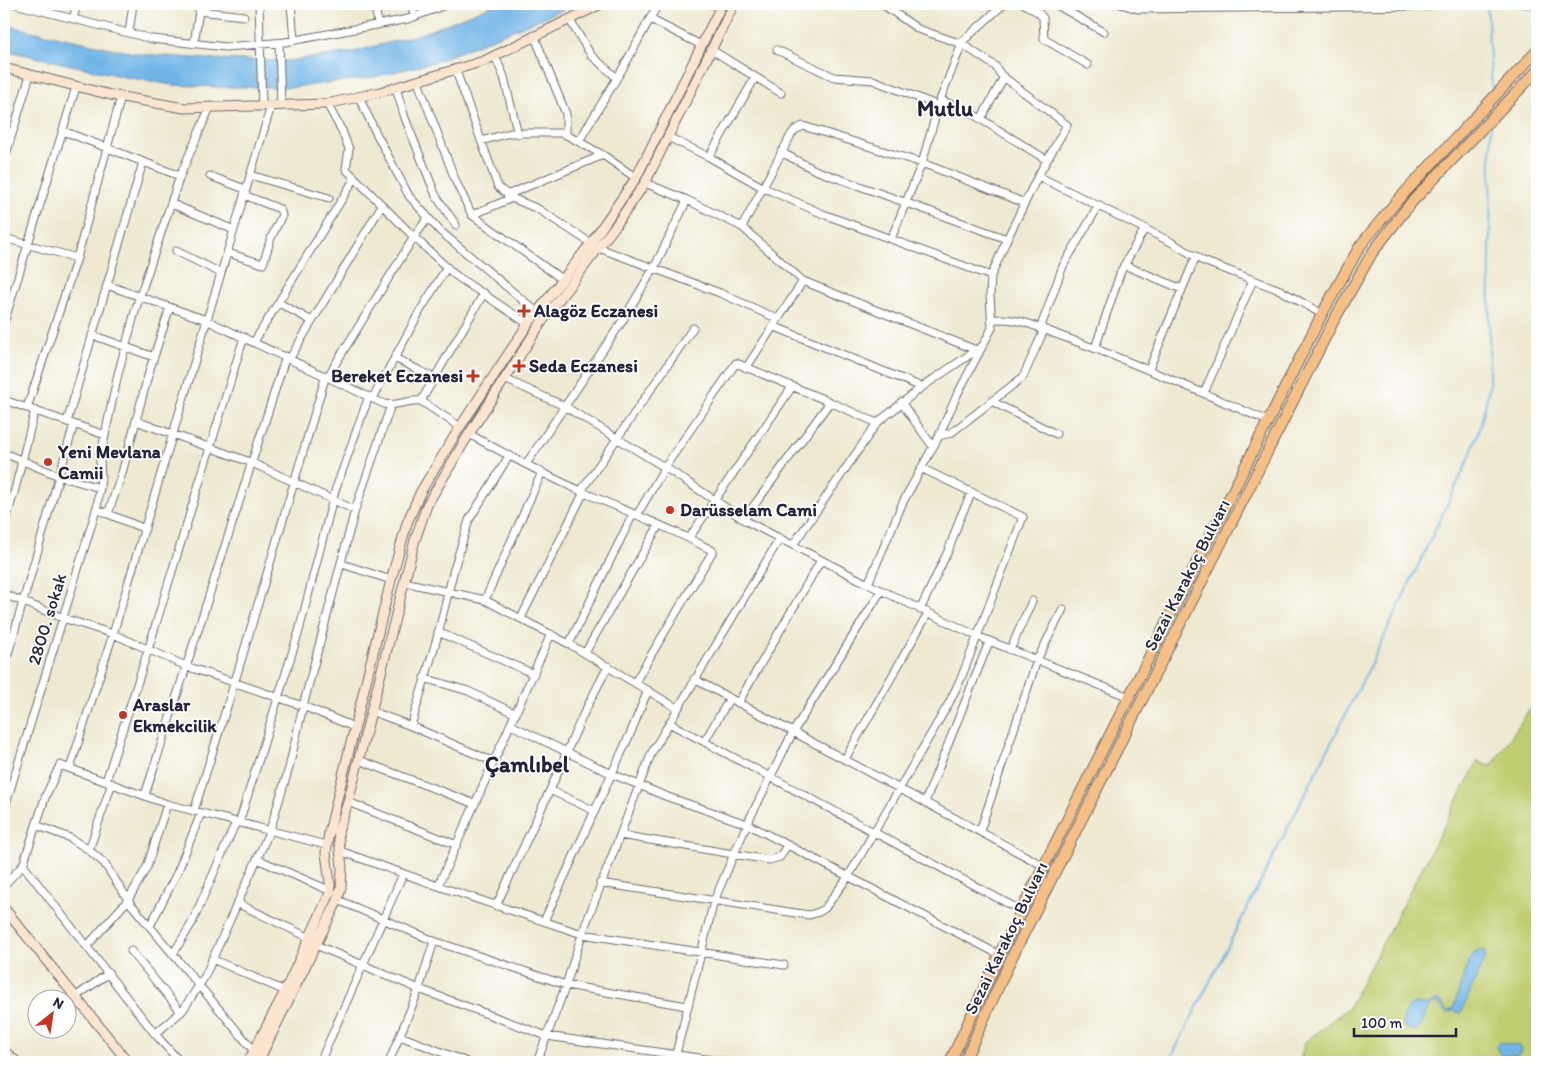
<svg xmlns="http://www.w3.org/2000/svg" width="1541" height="1066" font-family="Itim,sans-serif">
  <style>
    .green { fill: #bfce70; stroke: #707856 }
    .water { fill: #71b5e7; stroke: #4a6c91 }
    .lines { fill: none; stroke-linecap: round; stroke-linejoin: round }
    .stream { stroke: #71b5e7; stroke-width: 2 }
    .street-casing { stroke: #69686f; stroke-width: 9 }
    .secondary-casing { stroke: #69686f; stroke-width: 11 }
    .primary-casing { stroke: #69686f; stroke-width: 12 }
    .street { stroke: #fff; stroke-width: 7 }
    .secondary { stroke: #fbe5cf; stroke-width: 9 }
    .primary { stroke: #f5bf86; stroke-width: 10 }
    .poi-dot { fill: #c8321e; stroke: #fff; stroke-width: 2 }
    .labels { text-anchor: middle; stroke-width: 4; stroke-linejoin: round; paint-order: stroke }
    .poi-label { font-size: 18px; font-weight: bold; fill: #22223b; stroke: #fff; text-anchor: start }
    .street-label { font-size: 18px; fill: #22223b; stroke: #fff }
    .district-label { font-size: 22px; font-weight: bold; fill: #22223b; stroke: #fff }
  </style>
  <rect width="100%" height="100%" fill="#fff"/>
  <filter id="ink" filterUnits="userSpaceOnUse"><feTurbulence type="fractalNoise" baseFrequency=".02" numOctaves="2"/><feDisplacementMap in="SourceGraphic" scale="10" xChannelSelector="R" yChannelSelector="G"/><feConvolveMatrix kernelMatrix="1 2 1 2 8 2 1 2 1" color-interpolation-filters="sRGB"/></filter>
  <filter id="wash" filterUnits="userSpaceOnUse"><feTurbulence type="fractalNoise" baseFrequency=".0096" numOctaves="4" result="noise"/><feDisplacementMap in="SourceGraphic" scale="20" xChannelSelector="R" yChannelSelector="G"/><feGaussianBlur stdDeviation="1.12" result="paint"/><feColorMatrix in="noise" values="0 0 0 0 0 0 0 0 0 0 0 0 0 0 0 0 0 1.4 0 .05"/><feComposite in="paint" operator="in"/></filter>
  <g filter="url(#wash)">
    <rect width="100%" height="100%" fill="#eee9d0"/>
    <path class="green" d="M1537,698v364h-237l5,-20 44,-35 129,-246 13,6z"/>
    <path class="water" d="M496,4h80l-141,58 -65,16 -75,9h-78l-44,-2 -48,-8 -121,-27v-25l134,29 70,5 79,2 66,-9 68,-18z
      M1511,4h26v10l-3,-3z
      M1482,950l3,2v6l-24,55 -8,-2 -7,2 -7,-9h-7c-12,11 -6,34 -27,24 -4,-7 0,-22 9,-24 4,-1 8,2 12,1 3,0 7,-4 11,-5l4,2 6,9 6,-2 15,-48 6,-8z
      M1499,1042l20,4 3,4 -1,2 -5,4h-15l-4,-7 -1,-4z"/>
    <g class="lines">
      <path class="stream" d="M1487,4l5,90
        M1169,1062l202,-398 98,-205 12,-35 8,-36 2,-265"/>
    </g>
  </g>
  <g filter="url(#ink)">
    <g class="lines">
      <defs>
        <path id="street" d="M15,4l137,35 74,8 59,-5 123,-23 40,-15
          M259,4l3,102
          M291,4l3,36
          M375,4l3,21
          M412,4l2,13
          M710,4l11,2
          M1024,4l15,9 4,5 1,21 44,26
          M1055,4l49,28
          M1120,4l18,5 291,-3
          M199,11l45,5
          M73,19l4,-15
          M569,19l22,36 26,23
          M650,19l51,26
          M129,33l4,-29
          M534,35l32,79v21
          M279,43l2,63
          M194,44l6,-40
          M712,50l69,43
          M777,50l57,27 39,3 66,26
          M495,56l9,21 14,57
          M456,71l42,116 14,11 26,11 53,34
          M418,82l38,100 16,33 91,65
          M396,88l9,30 31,78 20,29
          M359,97l15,32 35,67 31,35 97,81
          M940,100l26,10 81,50
          M327,104l15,27 7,18 -3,20 68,68 41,38 73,49
          M981,119l23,-42
          M63,131l117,45
          M668,137l41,20 53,30 61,27 168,62
          M481,141l29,-8h53l40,22 33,23
          M579,141l44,-73 35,-64
          M781,152l34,18 192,69
          M709,157l46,-79
          M4,161l26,-86
          M250,175l79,23
          M210,176l35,13
          M1038,176l133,66 32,19 77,29 42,24
          M645,183l42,17 55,27 49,-92 4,-5 8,-4 119,37 103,40
          M507,195l96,-40
          M172,204l62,26
          M472,215l40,-17
          M742,227l61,54 173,69
          M4,238l73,20
          M891,239l31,-76 18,-63 23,-59 41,-37
          M599,248l121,45 58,26
          M176,251l45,22
          M228,253l35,11 8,-26 11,-23 -2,-6 -36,-14
          M1124,265l58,24
          M107,285l99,35 178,84c14,3 24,-5 37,-3l39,26
          M279,303l33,18
          M991,320c25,-5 50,9 73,17 70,25 136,55 204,84
          M4,323l72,-236
          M773,326l149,61
          M1040,329l23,-63 36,-61
          M92,335l62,22
          M254,342l101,-164
          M1095,348l26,-77 24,-43
          M290,358l92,-153
          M395,358l39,20
          M746,368l57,-87
          M1149,369l47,-113
          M328,376l86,-139 14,-19
          M505,379l59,27 105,64 77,51 122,63 109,52 152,61
          M1204,393l49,-113
          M373,398l47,-87 27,-44
          M4,400l101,35
          M421,401l63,-108
          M830,402l47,21
          M901,402l32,45
          M993,402l63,32
          M27,408l50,-150 44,-161
          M136,421l114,41 105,48
          M67,422l76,-260
          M469,434c38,21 76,41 116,59 43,19 87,35 128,58l-78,131
          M939,436l12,-3 72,-56 21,-47
          M4,453l55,23 41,12
          M526,464l97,-144 32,-54 32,-66
          M581,491l112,-163
          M96,509l49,20
          M108,514l14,-41 27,-101 21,-65
          M637,515l28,-48 71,-104 94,39 -86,117
          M4,526l10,-33 21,-83
          M689,538l103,-151
          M793,545l84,-122 45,-36 59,-40
          M342,564l49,16
          M404,582l81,18 84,44 108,64
          M868,584l35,-82 36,-66 18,-41 35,-67 -2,-33 1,-19 16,-37 31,-63 29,-51 -66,-50 -6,-9 -33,-22 -44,-15 -36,-25
          M4,594l59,24 50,16 73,32 117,40 51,21
          M485,600l57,-128
          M920,610l29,-61 11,-31 12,-26
          M521,618l63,-126
          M438,632l96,42
          M569,644l64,-130
          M1010,650l22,-49
          M585,653l74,-128
          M4,668l70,-244
          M424,678l44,13 48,23
          M694,679l350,187
          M738,703l83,-143
          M371,711l40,15 83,36
          M669,723l353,188
          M511,725l101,49 56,23 79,27 253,131
          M411,726l26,-88 17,-69 15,-49 40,-64
          M704,742l26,-44
          M845,759l83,-146
          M359,760l116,44
          M70,768l43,-134 158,-528
          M106,781l42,-131 96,-313
          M550,790l45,21
          M145,795l141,-439
          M348,802l109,43
          M925,802l64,-160
          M4,810l93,-303 4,-28 -1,-19 5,-25 13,-61 18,-66 44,-132 30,-69
          M194,811l41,-130 91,-306
          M239,823l60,-192 36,-140 34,-95
          M36,825l34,13 19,12 15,13 27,41 123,147
          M980,831l57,-171 26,-51
          M620,835l149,25 11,-3 7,-12
          M89,850l23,-67
          M340,851l98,35 144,48 202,31
          M257,859l74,32
          M23,865l132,169 25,28
          M600,883l209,32 10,-3 6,-4 23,-31 101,-174 13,-27 61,-159 -102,-49
          M4,885l19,-20 23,-70 14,-30 107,39 159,41
          M438,886l113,-252
          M338,900l96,41 132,44 121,21
          M237,903l73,35
          M496,906l54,-116 33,-75 25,-49
          M544,921l87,-189 17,-42
          M150,926l28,-55 23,-58
          M316,945l103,44 128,47 179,26
          M87,946l41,-46 19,-33 20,-63
          M131,951l50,61
          M173,954l19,-31 44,-101
          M212,959l73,32
          M75,997l34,-24
          M155,1034l28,-24 22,-34 65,-146 19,-62 14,-62 52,-196 36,-105
          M400,1036l67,26
          M320,1062l83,-188
          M389,1062l30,-73 15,-48
          M537,1062l29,-77 16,-51 70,-182 128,-214
          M674,1062l40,-161 33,-77 46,-92 88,-141"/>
        <path id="secondary" d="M4,68l107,27 73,13 143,-4 53,-12 104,-31 117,-57
          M4,908l124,154
          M4,1051l13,11
          M248,1062l37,-71 46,-100 -5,-38 3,-21 62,-252 16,-57 14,-32 39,-64 68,-103 63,-81 45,-65 86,-174
          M258,1062l80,-162 3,-12 1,-21 -4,-35 10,-30 67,-262 12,-35 42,-71 72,-111 75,-98 29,-42 89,-179"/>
        <path id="primary" d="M950,1062l53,-115 319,-633 38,-68 36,-44 141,-151
          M964,1062l48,-105 321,-635 39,-69 38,-49 127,-133"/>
      </defs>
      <use href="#street" class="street-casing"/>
      <use href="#secondary" class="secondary-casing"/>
      <use href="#primary" class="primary-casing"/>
      <use href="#street" class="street"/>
      <use href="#secondary" class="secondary"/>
      <use href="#primary" class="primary"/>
    </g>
  </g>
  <g class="poi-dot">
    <path d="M521.5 303.5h5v5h5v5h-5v5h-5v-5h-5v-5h5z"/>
    <path d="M516.5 358.5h5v5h5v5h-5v5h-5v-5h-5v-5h5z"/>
    <path d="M470.5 368.5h5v5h5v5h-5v5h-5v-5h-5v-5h5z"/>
    <circle cx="48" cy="462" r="5"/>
    <circle cx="670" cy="510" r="5"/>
    <circle cx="123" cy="715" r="5"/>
  </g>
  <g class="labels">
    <g class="poi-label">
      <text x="534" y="317">Alagöz Eczanesi</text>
      <text x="529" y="372">Seda Eczanesi</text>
      <text x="463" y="382" text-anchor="end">Bereket Eczanesi</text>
      <text x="58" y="458">Yeni Mevlana<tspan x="58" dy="21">Camii</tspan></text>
      <text x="680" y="516">Darüsselam Cami</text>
      <text x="133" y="711">Araslar<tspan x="133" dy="21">Ekmekcilik</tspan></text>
    </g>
    <g class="street-label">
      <text transform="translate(1187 575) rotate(-63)" y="6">Sezai Karakoç Bulvarı</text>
      <text transform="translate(47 619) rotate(-73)" y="6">2800. sokak</text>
      <text transform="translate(1006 938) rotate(-64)" y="6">Sezai Karakoç Bulvarı</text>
    </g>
    <g class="district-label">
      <text x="945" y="116">Mutlu</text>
      <text x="527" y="772">Çamlıbel</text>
    </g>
  </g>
  <rect width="1541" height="1066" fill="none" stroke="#fff" stroke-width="20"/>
  <g transform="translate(52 1014) rotate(30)"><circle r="24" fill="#ffffff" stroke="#a7a7b1"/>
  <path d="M0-4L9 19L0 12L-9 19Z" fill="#c8321e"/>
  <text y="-8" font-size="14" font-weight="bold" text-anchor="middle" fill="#22223b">N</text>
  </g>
  <path d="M1354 1028v8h102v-8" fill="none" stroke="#22223b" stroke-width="2.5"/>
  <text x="1361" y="1028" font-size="15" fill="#22223b" stroke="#ffffff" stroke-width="4" paint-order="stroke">100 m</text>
</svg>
